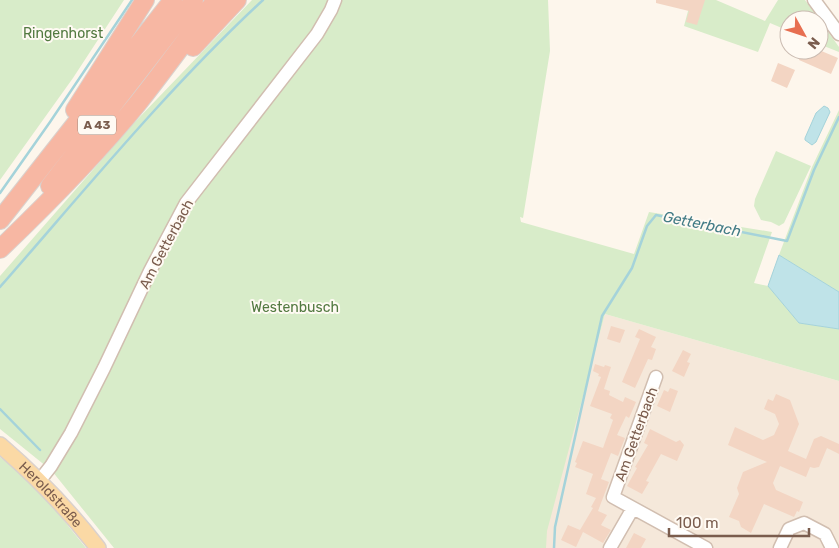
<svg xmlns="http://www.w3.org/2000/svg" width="839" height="548" font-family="Rubik,sans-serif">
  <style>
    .residential { fill: #f5e8da }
    .green { fill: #d8ecc9 }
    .water { fill: #bfe3e8; stroke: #a5d3da }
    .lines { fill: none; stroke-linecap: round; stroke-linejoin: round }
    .stream { stroke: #a5d3da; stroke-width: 2.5 }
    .building { fill: #f3d5c3 }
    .minor-casing { stroke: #d1beb0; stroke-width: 15 }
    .major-casing { stroke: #dad1cd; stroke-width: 18 }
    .highway-casing { stroke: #dad1cd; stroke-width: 20 }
    .minor { stroke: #fff; stroke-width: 12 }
    .major { stroke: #fbd9a5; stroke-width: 15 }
    .highway { stroke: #f7b7a3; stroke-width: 18 }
    .labels { text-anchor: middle; stroke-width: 4; stroke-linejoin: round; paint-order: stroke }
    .shield { fill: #fffaf3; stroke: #a28b7f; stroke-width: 1 }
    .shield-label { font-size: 12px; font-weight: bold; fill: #7a5c4d }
    .park-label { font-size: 14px; fill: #537a41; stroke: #fffaf3 }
    .street-label { font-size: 14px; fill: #7a5c4d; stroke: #fffaf3 }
    .water-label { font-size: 15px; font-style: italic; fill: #437c86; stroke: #fffaf3 }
  </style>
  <rect width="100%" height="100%" fill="#fdf6ec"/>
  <path class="residential" d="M605,314l234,67v167h-293v-17z"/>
  <path class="green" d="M0,0h124l-51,78 -73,102z
    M252,0h296l2,51 -27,167 -3,-1 1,5 113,32 15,-42 123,20 -18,51 14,3 31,37 40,6v52l-234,-67 -58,217 -1,17h-432l-62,-77 -52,-42v-153l133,-152z
    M691,0h25l49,21 13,-21h27l34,47v5l-20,-8v-24h-30v11l-19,-8 -12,29 -74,-26z
    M839,110v182l-60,-37 33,-88z
    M776,151l35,15 -27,57 -5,3 -8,-4 -10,-2 -7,-14 1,-7z
    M0,457l37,30 49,61h-86z"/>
  <path class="water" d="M824,106l4,2 2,4 -14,30 -4,3 -7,-5v-2l11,-25z
    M779,255l60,37v37l-40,-6 -31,-37z"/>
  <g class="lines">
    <path class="stream" d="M0,193l50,-71 82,-122
      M0,287c85,-97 168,-199 263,-287
      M0,409l40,41
      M554,548l1,-21 47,-211 30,-48 15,-42 9,-11 131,26 27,-71 25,-53"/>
  </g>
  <path class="building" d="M656,0h49l-8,25 -11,-3 3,-11 -33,-8z
    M803,50h16l19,8 -7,16 -32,-14z
    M778,63l17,7 -8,18 -16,-7z
    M611,326l14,4 -5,13 -13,-4z
    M639,329l17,8 -5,10 5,2 -4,11 -4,-1 -13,29 -13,-6 18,-43 -5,-2z
    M683,350l8,4 -4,8 3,1 -6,14 -12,-6z
    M595,364l9,3 1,-2 6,2 -7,22 6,2 -1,4 14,7 2,-5 11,5 -7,16 -3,-2 -9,19 8,3 -7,18 -7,-3 -10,26 8,3 -11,29 9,4 -6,10 10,5 -8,13 -20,-11 -7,15 -15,-7 7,-15 12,5 13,-22 -2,-1 5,-9 -10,-4 7,-20 -18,-7 2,-4 -2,-1 8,-21 20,7 10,-28 -3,-2 2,-4 -22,-8 11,-29 -3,-1 1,-2 -6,-3z
    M670,388l8,3 -8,21 -13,-6 7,-16 4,2z
    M776,394l14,6 9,24 -11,27 18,8 8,-20 7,-3 18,8v10l-12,-6 -8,19 -5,1 -4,-1 -4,10 -26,-11 -7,17 3,7 27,12 -4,10 -2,-1 -3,6 -30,-13 -13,29 -10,-6 -2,-6 -10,-4 10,-23 -2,-6 6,-16 24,-10 -39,-17 7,-18 28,13 11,-5 5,-11 -4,-10 -11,-5 4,-10 5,2z
    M650,429l26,13 4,-2 4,5 -7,16 -16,-7 -15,27 3,1 -7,12 -15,-8 10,-18 -2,-1 13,-22 -4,-2z
    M634,533l12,6 -5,9h-15z"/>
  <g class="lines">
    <defs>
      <path id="minor" d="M814,0l25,34
        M656,377l-43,120 93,51
        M40,480l11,-14 20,-33 33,-65 46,-97 36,-68 131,-169 14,-24 4,-10
        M610,548l23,-40
        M780,548l9,-19 15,-6 21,11 7,14"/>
      <g id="major">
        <path id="s1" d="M0,445c37,32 68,64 98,103"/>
      </g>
      <path id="highway" d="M193,47l44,-47
        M75,110l70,-110
        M50,186l144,-186
        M0,220l173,-220
        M0,249c48,-46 96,-94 138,-146 27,-34 52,-69 78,-103"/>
    </defs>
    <use href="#minor" class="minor-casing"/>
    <use href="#major" class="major-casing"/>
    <use href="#highway" class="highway-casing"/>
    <use href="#minor" class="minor"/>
    <use href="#major" class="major"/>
    <use href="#highway" class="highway"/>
  </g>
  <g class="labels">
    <rect class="shield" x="78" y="115.5" width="38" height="19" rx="4"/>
    <g class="shield-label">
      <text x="97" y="129">A 43</text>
    </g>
    <g class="park-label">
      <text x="63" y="38">Ringenhorst</text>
      <text x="295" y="312">Westenbusch</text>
    </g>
    <g class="street-label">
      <text transform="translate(166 244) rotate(-62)" y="5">Am Getterbach</text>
      <text transform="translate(636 434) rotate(-70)" y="5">Am Getterbach</text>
      <text dy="5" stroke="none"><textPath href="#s1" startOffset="71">Heroldstraße</textPath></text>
    </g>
    <g class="water-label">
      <text transform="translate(702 224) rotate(11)" y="5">Getterbach</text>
    </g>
  </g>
  <g transform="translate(804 35) rotate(130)"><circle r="24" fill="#fffaf3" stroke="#cabbb1"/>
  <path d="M0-4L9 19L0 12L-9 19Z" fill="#e76f51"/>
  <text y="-8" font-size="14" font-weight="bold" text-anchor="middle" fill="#7a5c4d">N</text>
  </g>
  <path d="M669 528v8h140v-8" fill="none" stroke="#7a5c4d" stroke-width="2.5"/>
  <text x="676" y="528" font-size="15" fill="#7a5c4d" stroke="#fffaf3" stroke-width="4" paint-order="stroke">100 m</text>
</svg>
